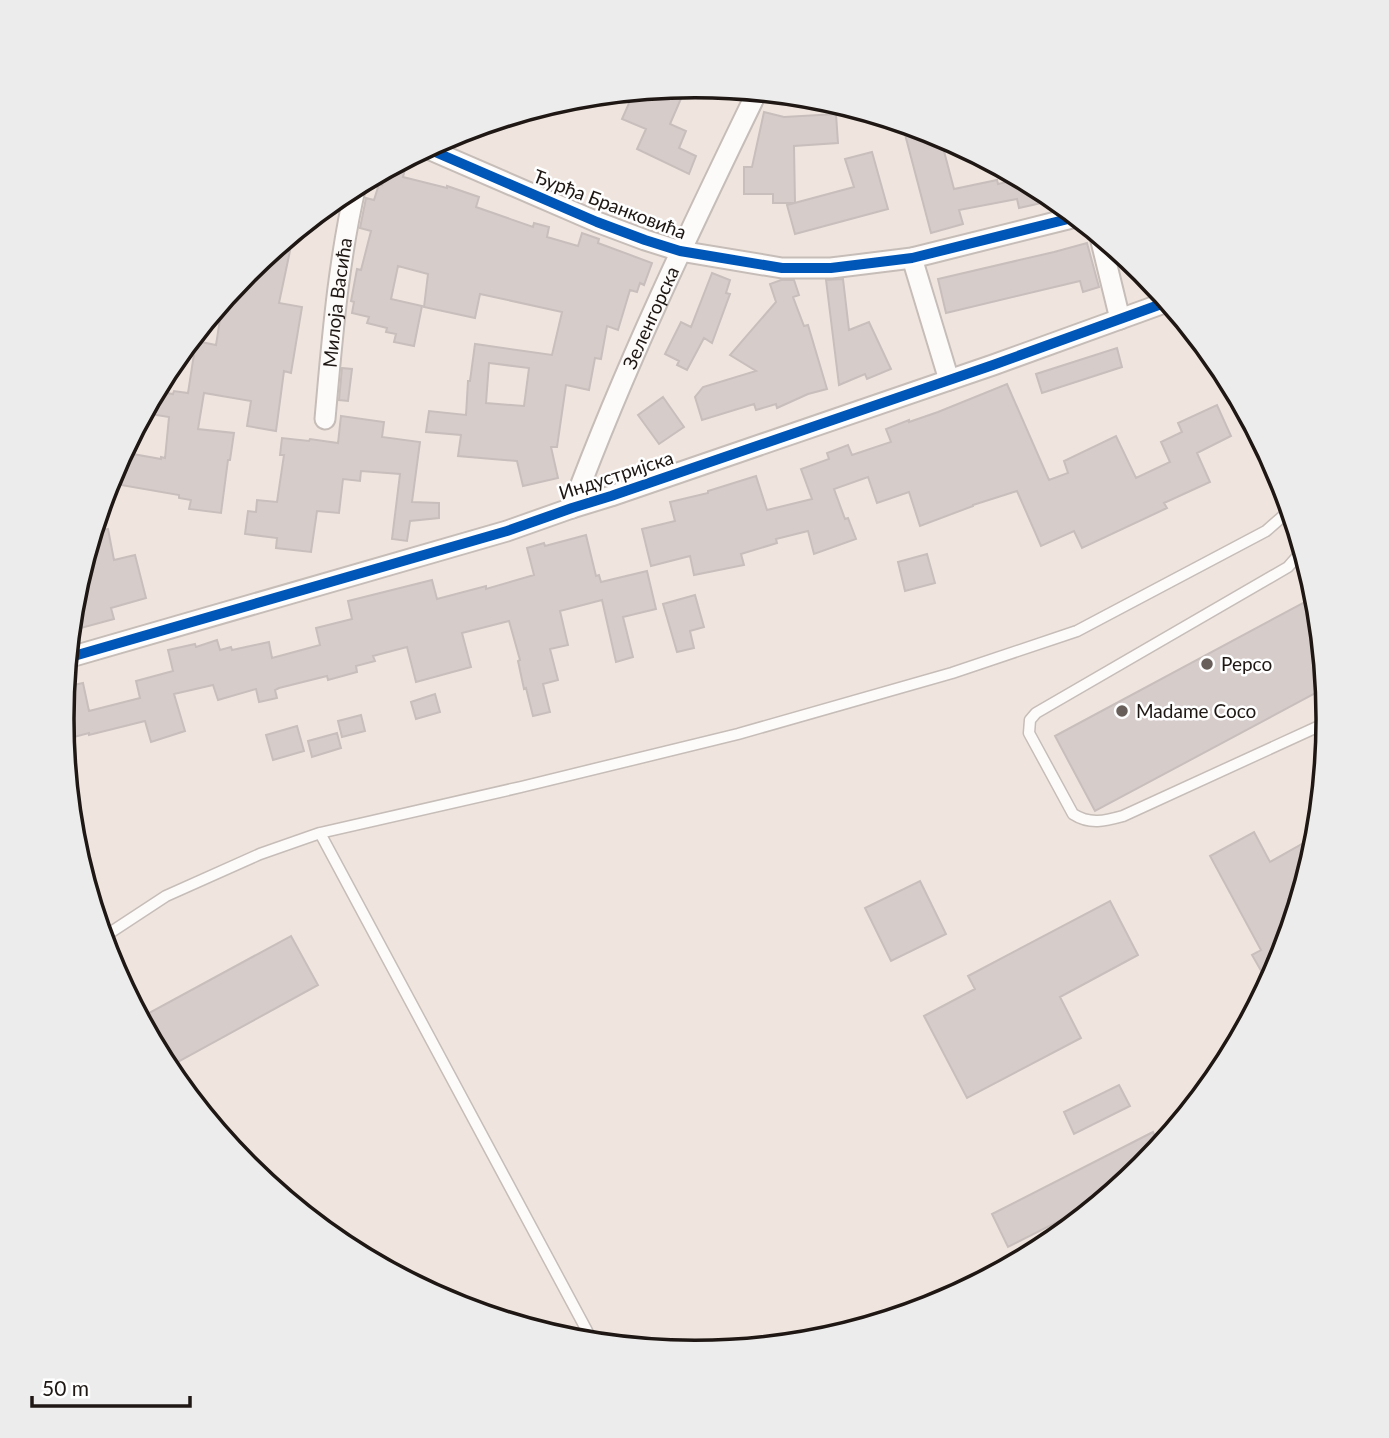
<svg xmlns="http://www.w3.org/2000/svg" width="1389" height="1438" font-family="Lato,sans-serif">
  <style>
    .building { fill: #d6ccca; stroke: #c8bebc; stroke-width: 2; fill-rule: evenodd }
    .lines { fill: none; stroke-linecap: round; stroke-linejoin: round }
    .lane-casing { stroke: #c6bdb8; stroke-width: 13 }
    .street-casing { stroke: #c6bdb8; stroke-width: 23 }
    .lane { stroke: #fdfbfa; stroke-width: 10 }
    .street { stroke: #fdfbfa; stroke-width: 19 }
    .cycleway-casing { stroke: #fff; stroke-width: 15 }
    .cycleway { stroke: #0057b8; stroke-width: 10 }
    .poi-dot { fill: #685f5a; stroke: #fff; stroke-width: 2.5 }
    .labels { text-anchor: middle; stroke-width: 5; stroke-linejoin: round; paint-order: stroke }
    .street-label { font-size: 19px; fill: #1e1713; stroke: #fff }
    .poi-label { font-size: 19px; fill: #1e1713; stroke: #fff; text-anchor: start }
    .rim { fill: none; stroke: #1e1713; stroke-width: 3.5 }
  </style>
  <rect width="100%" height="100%" fill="#f0e5de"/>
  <path class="building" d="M686,87l-16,37 16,7 -7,17 17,8 -7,18 -52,-25 9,-20 -24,-10 12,-27z
    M764,112l20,5 52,-3 2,29 -44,3 1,57h-22v-9h-29v-27h8z
    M902,123l38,13 14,53 43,-9 1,4 22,-5 27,14 8,7 -36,8 -2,-9 -58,11 4,14 -32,9z
    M872,152l16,57 -93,25 -8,-29 67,-18 -9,-28z
    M408,157l-5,20 44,11v-2l32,11 -3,10 57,20 1,-4 15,4 -2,10 31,9 4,-13 17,6 -1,4 54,20 -8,22 -4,-2 -3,9 -7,-2 -12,40 -11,-4 -6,33 -6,-1 -6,32 -23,-5 -9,62h-6l7,31 -35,8 -6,-25 -59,-5 3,-21 -35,-3 3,-21 37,4 2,-34h2l5,-37 77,11 10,-43 -82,-18 -5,24 -51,-11 4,-33 -30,-8 -7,33 31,7 -8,40 -20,-4 2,-8 -10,-2 1,-4 -20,-5 2,-6 -17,-4 2,-11 -3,-1 6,-32 4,1 10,-39 -11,-3 6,-30 8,2 5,-16 3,1 4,-16zM489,363l40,5 -5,38 -38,-3z
    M1087,243l12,44 -16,5 -3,-11 -134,32 -8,-34 116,-27z
    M276,247l14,4 -11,52 23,4 -11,66 -7,-2 -8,60 -29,-5 4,-25 -47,-8 -6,36 36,4 -4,27h-2l-7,53 -32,-4 2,-9 -12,-2v-3l-58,-10 6,-32 34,6v-2l4,1 4,-41 -25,-4 11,-22 18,3 1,-3 14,2 8,-52 20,4 7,-45 24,-29z
    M712,273l18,7 -4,13 4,1 -18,49 -8,-5 -17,32 -10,-5 2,-4 -14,-7 16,-32 10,5z
    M843,279l6,51 20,-8 22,47 -24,10 -2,-5 -26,11 -13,-105z
    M781,280h13l5,15 -6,2 11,29 4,-1 19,64 -19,5 -31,14 -1,-4 -20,6 -2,-6 -52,16 -7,-23 8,-10 53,-16 -26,-16 46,-53 -6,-18z
    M1117,348l5,19 -80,26 -6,-19z
    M342,368l10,1 -4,32 -9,-1z
    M1007,384l42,96 19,-7 -4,-12 52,-25 20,42 34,-16 -9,-20 21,-10 -4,-9 39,-18 14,31 -34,17 13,29 -46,21 3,5 -85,40 -8,-17 -33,15 -24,-55 -44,14v1l-53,20 -11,-34 -32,11 -9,-26 -34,12 11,30 3,-1 8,21 -42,15 -6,-23 -32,8 1,4 -36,11 3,11 -50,10 -4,-19 -39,10 -9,-37 33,-8 -5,-19 38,-9v-2l48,-15 11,34 45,-11 -11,-30 28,-10 -2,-6 21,-8 4,10 39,-13 -5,-13 23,-9v2l29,-10z
    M663,397l21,30 -25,17 -21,-29z
    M341,416l43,6 -2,15 38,5 -8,60 27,1v15l-29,3 -3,20 -15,-2 8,-65 -39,-3 -1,10 -17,-2 -4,34 -22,-2 -6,41 -35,-4 1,-10 -32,-4 3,-23 8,1 1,-12 20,2 7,-47h-4l2,-17 27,3 1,-2 28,4z
    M108,529l6,31 21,-5 11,43 -35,10 3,11 -44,12 4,-36 19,-63z
    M586,535l10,41 3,-1 2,7 46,-11 9,38 -33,8 10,40 -17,5 -14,-62 -42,11 8,34 -18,4 8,31 -15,4 7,28 -17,4 -7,-28 -2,1 -6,-28 2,-1 -11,-39 -47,12 9,34 -55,15 -9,-35 -34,9 2,5 -19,5 1,6 -29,8 -1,-4 -48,12 -4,2 2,8 -18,4 -3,-13 -38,11 -5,-15 -39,9 11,37 -34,11 -6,-21 -56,14v-2l-19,5 -8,-32 2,-19 19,-4 6,28 51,-13 -4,-17 37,-10 -5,-21 27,-6 1,3 21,-7 3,10 11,-3 1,3 37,-8 3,16 48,-13 -4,-17 36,-9 -4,-18 84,-21 5,19 49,-13v3l48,-14 -7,-27 17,-5 1,3z
    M927,554l8,29 -30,8 -7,-29z
    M695,595l9,32 -14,4 4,17 -17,4 -14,-48z
    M1316,596l9,92 -230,123 -40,-75z
    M435,694l5,18 -24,7 -5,-17z
    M361,715l4,16 -23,6 -4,-16z
    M297,726l7,25 -31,9 -7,-25z
    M337,733l4,15 -29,9 -4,-16z
    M1254,832l16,30 46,-26 -16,56 -12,7 7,12 -16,51 -11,21 -16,-28 9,-5 -51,-94z
    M920,881l26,53 -55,27 -26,-53z
    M1110,901l28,54 -78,42 21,41 -114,60 -43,-82 51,-27 -7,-13z
    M291,936l27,49 -151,83 -27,-50z
    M1119,1085l11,21 -56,28 -10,-22z
    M1153,1132l6,14 -17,21 -39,32 -95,48 -16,-33z"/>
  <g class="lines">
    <defs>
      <path id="lane" d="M1302,551l-14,16 -252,146 -6,7 -1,13 44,81c17,11 32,7 50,2l205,-94
        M320,833l273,509
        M102,938l64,-42 94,-42 60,-21 201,-46 217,-53 214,-61 125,-42 189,-100 16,-14 9,-3"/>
      <g id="street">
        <path d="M426,148l171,74 48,18 35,11 102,17h49l81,-10 164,-41"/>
        <path d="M1100,237l20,82"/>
        <path d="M912,258l37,122"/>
        <path id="s1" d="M325,419c7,-78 13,-157 31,-234"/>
        <path id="s2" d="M572,508c53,-143 119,-280 185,-416"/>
        <path d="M67,658l440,-127 65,-23 39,-12 382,-131 174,-63"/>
      </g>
    </defs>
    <use href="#lane" class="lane-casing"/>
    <use href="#street" class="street-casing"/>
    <use href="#lane" class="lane"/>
    <use href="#street" class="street"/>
    <defs>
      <path id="cycleway" d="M426,148l171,74 48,18 35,11 102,17h49l81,-10 164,-41
        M67,658l440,-127 65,-23 39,-12 382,-131 174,-63"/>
    </defs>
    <use href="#cycleway" class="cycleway-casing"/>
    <use href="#cycleway" class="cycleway"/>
  </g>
  <g class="poi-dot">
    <circle cx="1207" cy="664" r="7"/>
    <circle cx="1122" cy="711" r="7"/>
  </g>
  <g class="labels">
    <g class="street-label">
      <text transform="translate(610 204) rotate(21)" y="7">Ђурђа Бранковића</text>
      <text dy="7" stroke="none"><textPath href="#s1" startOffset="117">Милоја Васића</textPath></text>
      <text dy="7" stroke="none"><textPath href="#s2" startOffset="206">Зеленгорска</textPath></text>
      <text transform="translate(616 475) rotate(-18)" y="7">Индустријска</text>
    </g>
    <g class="poi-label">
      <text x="1221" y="671">Pepco</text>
      <text x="1136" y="718">Madame Coco</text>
    </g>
  </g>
  <path d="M0 0H1389V1438H0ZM74 719a621 621 0 1 1 1242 0a621 621 0 1 1-1242 0Z" fill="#edecec" fill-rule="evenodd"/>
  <path class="rim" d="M74 719a621 621 0 1 1 1242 0a621 621 0 1 1-1242 0Z"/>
  <path d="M32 1396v10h158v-10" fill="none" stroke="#1e1713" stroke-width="3.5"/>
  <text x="42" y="1396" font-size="21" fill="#1e1713" stroke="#ffffff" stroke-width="5" paint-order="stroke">50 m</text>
</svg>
